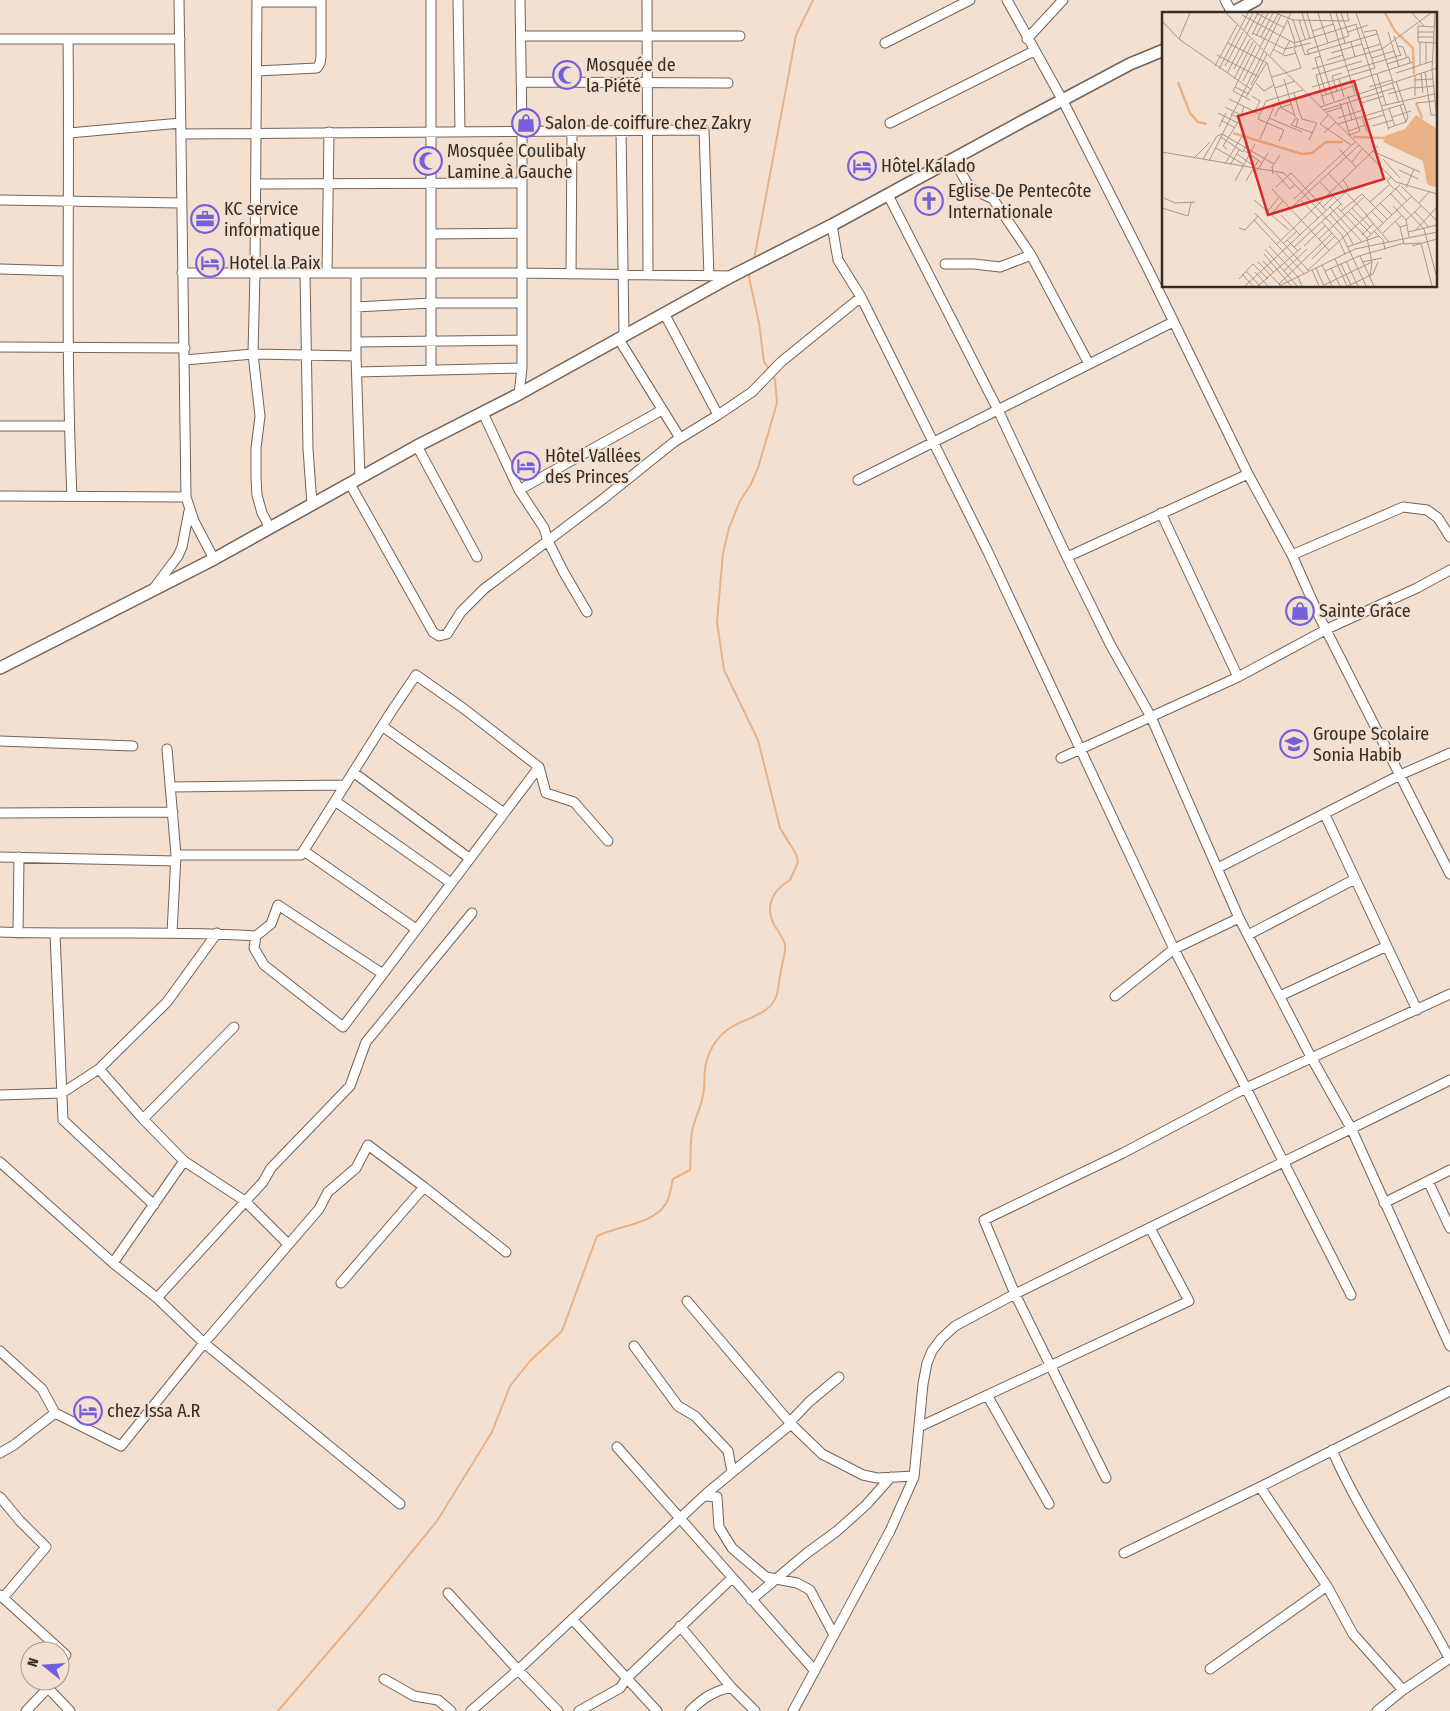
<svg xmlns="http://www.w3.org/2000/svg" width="1450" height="1711" font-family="'Fira Sans Condensed',sans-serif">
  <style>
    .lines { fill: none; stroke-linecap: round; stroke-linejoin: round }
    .stream { stroke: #eab184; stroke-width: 2 }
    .minor-casing { stroke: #756356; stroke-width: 11 }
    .major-casing { stroke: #756356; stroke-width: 14 }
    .minor { stroke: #fff; stroke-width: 9 }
    .major { stroke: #fff; stroke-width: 11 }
    .labels { text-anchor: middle; stroke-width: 4; stroke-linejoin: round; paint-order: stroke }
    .poi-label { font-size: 18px; fill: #342d27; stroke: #f4e0d1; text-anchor: start }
    .inset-river { fill: none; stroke: #eab184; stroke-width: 2.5 }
    .inset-road { fill: none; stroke: #a7988d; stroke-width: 1 }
    .view { fill: #d62828; fill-opacity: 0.15; stroke: #d62828; stroke-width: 2.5 }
    .inset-edge { fill: none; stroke: #342d27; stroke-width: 2.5 }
  </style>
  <rect width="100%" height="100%" fill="#f4e0d1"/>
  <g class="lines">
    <path class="stream" d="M754,260l42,-225 17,-35
      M751,271l-2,6 10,46 5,39 5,7
      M278,1711l83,-97 76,-93 55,-89 18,-46 20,-25 32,-30 35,-95c20,-10 54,-11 68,-31 5,-6 6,-19 8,-26l17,-9c1,-12 0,-26 2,-38 2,-12 9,-24 11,-37 2,-8 1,-17 2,-26 2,-16 11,-32 25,-41 15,-10 39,-13 46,-31 3,-9 3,-17 5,-26 1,-9 5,-17 4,-26 -2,-10 -12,-18 -14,-28 -4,-16 5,-29 19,-37l8,-18 -2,-8 -16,-26 -22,-88 -34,-70 -7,-48 6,-69 6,-25 11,-27 11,-17 7,-16 19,-65 -2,-24 -3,-4"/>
    <defs>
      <path id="minor" d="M179,0l7,497 8,24 20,38
        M257,0l-2,272 -2,82 7,62 -4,32v30l1,17 5,18 8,15
        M431,0v370
        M458,0l2,131
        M647,0l1,274
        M1007,0l56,101 85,168 100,205 44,81 28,63 130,256
        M1225,0l5,9
        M257,2h64v-2
        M521,36h219
        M0,39h180
        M68,39c2,152 -3,305 4,457
        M1027,39l36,-39
        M885,43l85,-43
        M257,71l60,-3 3,-5 1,-6v-55
        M521,82l207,1
        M890,123l144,-72
        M621,130l3,205
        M69,133l112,-10
        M181,134l523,-4 5,146
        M953,159l17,29 23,11 38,56 58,109
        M256,184l266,-1
        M888,195l110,215 69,147 43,87 41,73 88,201 72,139 40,71 99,218
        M0,200l181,3
        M832,225l6,35 23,37 127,255 186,397 72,139 105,207
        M431,234l91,-1
        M945,264h29l26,3 31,-12
        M0,269l67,2
        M305,272l3,177 4,55
        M182,273h339l211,3
        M327,273l2,-141
        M356,273v83l4,123
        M571,274l1,-144
        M356,307l75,-4h90
        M664,313l54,102
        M618,338l62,100
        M356,342l166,-2
        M0,347l185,1
        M185,360l68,-6 103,2
        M357,372l165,-4
        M519,394l3,-26v-238l-2,-130
        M483,413l36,77 25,38 4,13 15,30 24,41
        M0,426h69
        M417,446l60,111
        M858,480l315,-158
        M350,484l83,148 6,4 8,-2 14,-22 23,-23 119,-90 71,-57 44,-27 34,-23 29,-30 80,-65
        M519,490l143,-80
        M0,496l186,1
        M1161,513l77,164
        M1292,555l111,-48 24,3 11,8 12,19
        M1067,557l181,-83
        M154,588l24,-32 4,-9 7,-36
        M382,726l122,87
        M0,741l133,5
        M167,749l9,106 -4,78
        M1061,758l177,-81 89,-48 90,-41 33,-18
        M353,772l116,86
        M170,787l175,-2
        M335,801l116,82
        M0,813l173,-1
        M1325,815l92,195
        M304,851l112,78
        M176,855h125l90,-143 25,-37 47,33 76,59 7,26 28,9 34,39
        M0,857l176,4
        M1218,868l182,-93 50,-22
        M0,932c85,3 171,-2 256,4l15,-12 7,-19 105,69
        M18,933l1,-76
        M55,934l8,186 91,85
        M1248,935l107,-56
        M256,936l-2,12 10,17 79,62 196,-260
        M1115,996l59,-47 65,-31
        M1280,996l107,-50
        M99,1069l44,50 41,42 61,40 43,43
        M0,1095l62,-2 37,-24 68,-67 50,-69
        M143,1119l91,-92
        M0,1162l113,101 44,35 47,45 115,-134 9,-17 28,-24 12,-23 56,42 82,65
        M1428,1181l22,47
        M1384,1203l66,-33
        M113,1263l71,-102
        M341,1283l83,-96
        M157,1298l106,-116 8,-14 79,-82 16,-44 106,-129
        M687,1301l104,123 31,30 41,21 14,3 37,-2
        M634,1346l44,60 17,10 33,35 4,21
        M0,1351l42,38 13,24 66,33 83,-103 196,161
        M987,1395l62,109
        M789,1423l20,-21 30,-25
        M919,1427l270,-126 -39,-73
        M617,1447l198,224
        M1332,1450c32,73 81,138 117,208
        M0,1453l14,-8 41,-32
        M1106,1478l-91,-184 -31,-74 139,-67 123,-65 204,-94
        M1260,1487l67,99 26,48 50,56
        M704,1496l13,1 2,30 13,21 34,29 31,6 13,7 24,45
        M0,1497l20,24 26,26 -43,51
        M1124,1553l136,-66 190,-96
        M448,1593l70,77 40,41
        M0,1595l66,60
        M751,1600l56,-47 30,-22 29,-26 25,-28
        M572,1619l85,92
        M680,1626l51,61 24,24
        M1210,1669l117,-83
        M384,1679l30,17 24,4 13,11
        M26,1711l22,-23 22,23
        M471,1711l47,-41 189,-177 84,-69
        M579,1711l41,-23 7,-10 105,-100
        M690,1711c14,-14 23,-19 41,-24
        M793,1711l97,-180 24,-54 9,-93 4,-21 5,-12 9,-12 14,-13 60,-32 435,-214
        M1377,1711l26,-21 47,-32"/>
      <path id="major" d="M1230,14l26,-14
        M0,668l214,-109 203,-113 102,-52 213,-118 100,-51 191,-104 107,-57 34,-14"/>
    </defs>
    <use href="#minor" class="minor-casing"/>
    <use href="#major" class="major-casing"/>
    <use href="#minor" class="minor"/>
    <use href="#major" class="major"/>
  </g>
  <defs>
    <symbol id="mosque-ring" viewBox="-11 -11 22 22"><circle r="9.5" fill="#f4e0d1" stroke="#7560db" stroke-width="1.5"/><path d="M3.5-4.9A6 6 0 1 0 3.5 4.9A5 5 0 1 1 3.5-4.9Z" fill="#7560db"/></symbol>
    <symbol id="shop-ring" viewBox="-11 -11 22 22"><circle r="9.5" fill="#f4e0d1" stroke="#7560db" stroke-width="1.5"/><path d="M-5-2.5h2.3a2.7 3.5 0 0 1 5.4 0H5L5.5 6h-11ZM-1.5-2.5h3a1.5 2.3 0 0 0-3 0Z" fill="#7560db"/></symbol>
    <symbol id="hotel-ring" viewBox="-11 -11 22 22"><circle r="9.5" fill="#f4e0d1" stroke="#7560db" stroke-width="1.5"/><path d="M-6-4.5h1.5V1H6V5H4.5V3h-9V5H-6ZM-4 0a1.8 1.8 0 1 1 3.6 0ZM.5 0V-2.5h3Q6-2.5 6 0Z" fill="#7560db"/></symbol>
    <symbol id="church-ring" viewBox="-11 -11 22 22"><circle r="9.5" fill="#f4e0d1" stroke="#7560db" stroke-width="1.5"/><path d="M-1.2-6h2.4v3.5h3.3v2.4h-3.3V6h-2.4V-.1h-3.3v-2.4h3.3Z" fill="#7560db"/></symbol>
    <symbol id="office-ring" viewBox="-11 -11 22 22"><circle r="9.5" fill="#f4e0d1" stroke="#7560db" stroke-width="1.5"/><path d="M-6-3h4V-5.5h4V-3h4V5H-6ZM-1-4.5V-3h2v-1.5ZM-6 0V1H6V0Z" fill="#7560db"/></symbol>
    <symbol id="school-ring" viewBox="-11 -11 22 22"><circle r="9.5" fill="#f4e0d1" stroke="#7560db" stroke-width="1.5"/><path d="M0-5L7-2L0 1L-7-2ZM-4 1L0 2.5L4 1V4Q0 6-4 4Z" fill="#7560db"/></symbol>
  </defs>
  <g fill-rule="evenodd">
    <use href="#mosque-ring" x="551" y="59" width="32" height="32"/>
    <use href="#shop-ring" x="510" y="107" width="32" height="32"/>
    <use href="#mosque-ring" x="412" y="145" width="32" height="32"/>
    <use href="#hotel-ring" x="846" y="150" width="32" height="32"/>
    <use href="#church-ring" x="913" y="185" width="32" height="32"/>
    <use href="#office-ring" x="189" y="203" width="32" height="32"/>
    <use href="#hotel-ring" x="194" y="247" width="32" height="32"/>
    <use href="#hotel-ring" x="510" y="450" width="32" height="32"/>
    <use href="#shop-ring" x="1284" y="595" width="32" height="32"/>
    <use href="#school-ring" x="1278" y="728" width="32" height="32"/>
    <use href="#hotel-ring" x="72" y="1395" width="32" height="32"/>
  </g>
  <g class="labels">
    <g class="poi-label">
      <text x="586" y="71">Mosquée de<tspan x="586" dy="21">la Piété</tspan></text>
      <text x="545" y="129">Salon de coiffure chez Zakry</text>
      <text x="447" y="157">Mosquée Coulibaly<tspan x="447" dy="21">Lamine à Gauche</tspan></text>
      <text x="881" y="172">Hôtel Kalado</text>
      <text x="948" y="197">Eglise De Pentecôte<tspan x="948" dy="21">Internationale</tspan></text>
      <text x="224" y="215">KC service<tspan x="224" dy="21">informatique</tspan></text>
      <text x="229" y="269">Hotel la Paix</text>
      <text x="545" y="462">Hôtel Vallées<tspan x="545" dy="21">des Princes</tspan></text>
      <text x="1319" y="617">Sainte Grâce</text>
      <text x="1313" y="740">Groupe Scolaire<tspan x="1313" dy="21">Sonia Habib</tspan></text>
      <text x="107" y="1417">chez Issa A.R</text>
    </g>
  </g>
  <g transform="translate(1162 12)">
    <rect width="275" height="275" fill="#f4e0d1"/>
    <path d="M254,103l21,14v58l-7,-1 -3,-3 -4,-22 -40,-19 2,-6 20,-7z" fill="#eab184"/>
    <path class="inset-river" d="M223,1l10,18 18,17 1,26M16,70l12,31 8,9 9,2M254,91l6,15M71,121l69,21 10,-1 14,-11h17M191,125l31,1"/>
    <path class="inset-road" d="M64,1l170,169 41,12M94,1l29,15M114,1l17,7 56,1 -2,-8M140,1l8,26M145,1l27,88M156,1l10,30M168,1l25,81M174,1l9,30M250,1l13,14M273,1l-3,57 5,50M80,3l52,28 2,5M131,8l12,35 72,-21M137,8l6,19M0,9l17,18 73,51M126,9l7,21M194,13l33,105M256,14v16l19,1M256,14l16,1M82,18l9,-17M151,19l20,-7M186,20l20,-7M202,20l12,-2 17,52M226,20l11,35M256,20h16M91,21l32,16 26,-6M85,22l11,-21M90,23l11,-22M94,24l12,-23M232,24l7,20M99,25l12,-24M256,25h16M17,27l11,-26M189,30l4,15M66,31l39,20 14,45 14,7M132,31l63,-19M236,34l5,1 4,11M98,35l18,-33M111,37l12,7 11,-3M202,37l17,-5M102,38l17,-35M169,41l31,-9M121,42l7,-14M55,43l42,22M147,43l-2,-5 42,-14 -8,-23M108,44l21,-43M159,44l-6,2 11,36M210,46l22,-7M165,48l16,-5M264,51v-21M225,52l22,-7 1,6M258,53v-23M53,54l22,-41M63,54l18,-34M57,57l29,-56M72,57l16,-30M150,57l70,-20 49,-36M186,59l53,-16M263,60l6,43h5M65,61l20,-38M234,61l37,-12M259,61l2,20M215,62l9,31M110,65l29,-9 -7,-20M72,67l19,-37M122,67l11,38M177,67l5,18M252,68l19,-1M81,69l17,-33M234,69l12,36 -2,5M189,70l62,-20M230,70l7,21M94,71l8,8 10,-6M89,73l16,-31M73,75l14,7M150,75l63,-19 -19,-55M207,75l23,-7M113,76l20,-7M252,76l20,-2M175,79l-5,-15 10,-3M132,81l5,18M226,82l26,-7M90,84l8,5 -5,10M160,84l31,-10M186,84l12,35 -10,4M253,84v-21M84,85l21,-35M197,86l11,34M67,87l30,15M88,88l-17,-9 23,-46M185,90l5,18M178,91l10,33M199,91l23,-7M254,91l19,-2M113,92l-8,19 17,7 -5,11M162,92l-8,-29 46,-14M110,93l18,-6M219,94l53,-12M63,95l16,8 3,-8M158,95l117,-39M227,97l6,17M162,98l70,-22M137,99l3,8 15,4 -8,17M165,100l15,-5M56,101l20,10M166,103l-8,9 31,21M113,104l4,-8 13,-4M200,105l5,15M230,105l19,-6M107,106l33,14M176,106l25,-8M59,108l14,8M205,108l17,-5M176,112l66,-20M210,114l21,-6M57,115l7,-14M134,115l2,-8 -2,-1 -5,7 22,8M226,116l18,-6 -6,-17M187,119l19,-7M162,121l12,-11M59,125l22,15 5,-10M98,127l7,-16 -9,-4 8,-18 37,-11M54,136l27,16M65,137l-4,-3 17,-27 -9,-5M177,137l17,18M83,139l17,12M210,139l48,21M0,140l122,21 58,62 24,51M75,142l17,12M33,145l15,-15M41,147l14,-23 5,-2 52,30M221,147l17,19M47,149l55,-110M190,150l10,-13M63,152l17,-28M68,153l9,-15M237,158l19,9M95,159l11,-18M114,161l14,16 4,-4M166,161l39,42M111,162l-1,-7 8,-12M229,165l-4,4 7,8M73,169l20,-37M84,169l12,-20M158,170l22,23M239,174l36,35M114,175l15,-14 35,37M233,176l12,13M244,176l8,-19M110,177l57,61M228,181l34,36 13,49M2,186l11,5 20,-1M132,187l61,-57M92,188l35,30M139,188l17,18M208,190l19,-17M218,191l12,12M257,191l11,-12M231,194l13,14 3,17M161,195l11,-11M168,195l32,35M175,195l30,31 5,25 -2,13M0,196l26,8 3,-13M190,196l18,19M128,197l69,-64M106,199l11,-14M179,199l21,-17 25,25M186,199l23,23M209,199l12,12M253,200l14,15M93,201l53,57M109,202l12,-13M168,202l17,19 6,11M119,203l19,20M204,203l23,27M92,208l50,54M244,208l15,-14M233,209l5,6 7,-2M160,210l17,19 6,13M238,215l4,17 17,-1 11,43M77,216l6,2 13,-14M212,219l9,9 2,10M253,219l22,-24M246,220l29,-7M221,221l19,-18M200,223l12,-12M205,226l45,-42M157,227l46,-43M125,228l11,11M122,231l13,-12M115,232l101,-98M107,234l29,31 4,9M142,234l21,-20M250,234l25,-7M132,235l47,-43M185,235l32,-11M103,237l32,37M102,242l27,32M198,244l14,30M150,247l23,-23M173,247l12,27M101,249l11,12M184,249l12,25M96,250l22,23M200,250l20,-4M179,252l10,21M160,253l10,21M154,256l8,18M169,256l9,18M150,258l7,16M122,259l23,-22M145,259l93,-86M163,259l34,-15 45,-13M85,260l13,14M93,260l13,14M80,262l11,12M77,267l14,-15 15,15M117,272l53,-51M162,273l48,-23M83,274l101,-94 2,-5 -5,-7M96,274l43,-38M117,274l76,-37 82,-17M186,274l25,-12 5,-12"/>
    <path class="view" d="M192,69l30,98 -116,36 -30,-99z"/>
    <rect width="275" height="275" class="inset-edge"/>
  </g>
  <g transform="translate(45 1666) rotate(287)"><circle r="24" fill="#f4e0d1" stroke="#a7988d"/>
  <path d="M0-4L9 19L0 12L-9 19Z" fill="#7560db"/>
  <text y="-8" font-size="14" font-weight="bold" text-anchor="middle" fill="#342d27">N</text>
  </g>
</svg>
